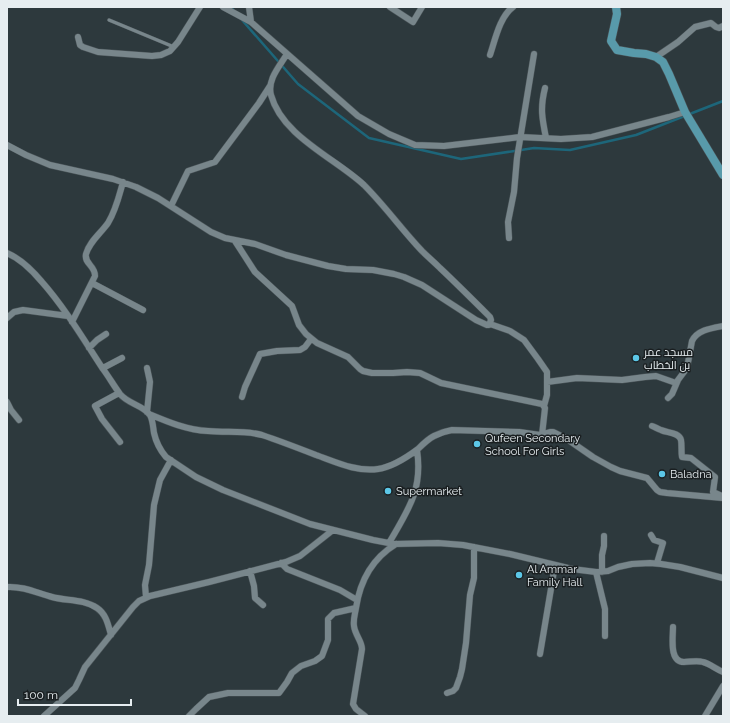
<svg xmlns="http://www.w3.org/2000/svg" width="730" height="723" font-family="Raleway,Cairo,sans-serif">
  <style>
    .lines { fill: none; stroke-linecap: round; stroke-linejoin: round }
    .stream { stroke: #1d667a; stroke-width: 2.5 }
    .lane-casing { stroke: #4b5559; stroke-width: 4 }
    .street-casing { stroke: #4b5559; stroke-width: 7 }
    .secondary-casing { stroke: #4b5559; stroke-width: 9 }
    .lane { stroke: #78868b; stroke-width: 3 }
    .street { stroke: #78868b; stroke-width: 6 }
    .secondary { stroke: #589aaa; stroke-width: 8 }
    .poi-dot { fill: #5cc7e7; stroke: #1a1f21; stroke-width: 1.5 }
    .labels { text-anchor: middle; stroke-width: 3; stroke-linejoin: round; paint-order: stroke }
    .poi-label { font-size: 11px; fill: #e6edf0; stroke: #1a1f21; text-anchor: start }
  </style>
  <rect width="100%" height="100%" fill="#2d393d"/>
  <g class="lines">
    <path class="stream" d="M231,7l4,5
      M242,20l56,64 71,54 92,21 73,-11 36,2 66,-15 87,-34"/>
    <defs>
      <path id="lane" d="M109,20l65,27"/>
      <path id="street" d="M223,7l28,15 107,94 31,18 26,11 29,1 76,-9 41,2 31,-2 77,-20 16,-5
        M249,7l2,15
        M390,7l23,15 9,-15
        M78,37l2,8 3,2 15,5 54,4 9,-1 9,-4 8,-9 22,-35
        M490,55c5,-15 10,-39 23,-48
        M656,57l22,-15 17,-15 16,-4 5,4 3,1 4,-2
        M545,88c-5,20 -3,30 1,50
        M7,145l19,10 24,10 63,14 23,8 22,11 53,34 14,6 30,6 31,11 42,11 18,3 27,1 21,4 10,3 18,8 54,35 11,5h2l2,-5 -1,-3c-17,-17 -33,-33 -50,-49 -6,-6 -12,-11 -18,-17 -20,-21 -37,-45 -58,-66 -29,-27 -82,-49 -93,-90 -4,-15 8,-28 16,-41
        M171,206l17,-35 27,-9 44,-59 11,-17
        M509,238l-1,-16 6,-30 3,-34 17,-104
        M235,241l20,31 37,34 7,19 7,9 11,9 31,14 12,12 3,2 9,2h21l14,-1 13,1 21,10 101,21 3,4 -3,27
        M7,253c14,6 25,17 35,29 23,26 42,58 61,87 6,8 11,17 17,25 8,10 23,11 30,21 3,6 3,12 4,18 2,9 6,17 12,24l30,20 27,13 87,34 63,16 21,4 44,-1 25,2 47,9 62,15 24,3 12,-1 10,-4 14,-3 18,-1 11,1 19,3 43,11
        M92,283l51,27
        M7,318l7,-6 9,-2 45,6
        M72,322l23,-46c0,-11 -11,-12 -9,-22 3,-12 15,-21 22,-31 8,-13 11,-27 15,-41
        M490,324l20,7 14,9 14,19 9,13v23l-3,11
        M89,348l8,-8 9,-6
        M103,368l19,-10
        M147,368l3,14 -3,30
        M547,382l30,-4 45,2 23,-3 11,-1 20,7
        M119,393l-24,13 7,13 18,23
        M242,397l3,-10 15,-33 17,-3 23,-1 5,-3 6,-8
        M668,398l4,-4 6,-14 9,-12 5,-27c5,-11 20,-13 31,-15
        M7,402l4,8 8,10
        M149,414c19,8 38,16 59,17 18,2 36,-1 54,4 18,6 36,13 54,20 20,7 40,17 62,14 14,-2 28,-11 40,-20 5,-5 10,-10 16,-13 6,-3 12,-5 18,-6l67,2 21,3 10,-3h3l14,7 26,18 18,10 9,4 27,7 10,12 3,2 7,1 56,5
        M652,426c3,1 6,3 9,4 6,3 18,2 20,10 1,5 0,11 1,17l9,1 24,19 -2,15 9,4
        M651,535l3,5 9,3 -6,20
        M389,543c19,-33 34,-53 28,-93
        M281,563l6,6 53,21 17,10
        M250,571l4,15 1,12 8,7
        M596,572l9,37v27
        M602,572v-17l2,-9v-10
        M7,587c16,-1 30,6 45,10 14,4 32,2 45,11 9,6 11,16 14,27
        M146,597l-1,-12 4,-20 5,-60 6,-25 11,-20
        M673,627c0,11 -4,35 11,35 6,0 13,-2 19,0 7,2 13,7 20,10
        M540,654l15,-89
        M447,693l6,-2 3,-3 4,-11 2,-8 4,-26 4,-48 4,-17v-31
        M44,716l31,-28 4,-8 6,-13 48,-60 6,-6 11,-5 59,-14 77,-20 14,-6 33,-26
        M189,716l7,-7 13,-12 19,-4h51l8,-11 5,-9 9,-7 14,-5 7,-5 6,-16v-21l6,-6 22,-5
        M365,716l-9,-7 -3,-5 9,-55c0,-8 -7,-14 -8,-23 -1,-6 1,-12 2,-18 4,-27 17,-50 40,-64
        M705,716l18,-30"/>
      <path id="secondary" d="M616,7l1,7 -6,27 6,9 17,3 12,1 10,3 7,5 6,12 16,38 38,63"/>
    </defs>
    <use href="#lane" class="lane-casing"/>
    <use href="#street" class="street-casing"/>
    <use href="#secondary" class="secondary-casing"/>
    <use href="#lane" class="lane"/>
    <use href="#street" class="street"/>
    <use href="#secondary" class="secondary"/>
  </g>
  <g class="poi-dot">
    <circle cx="636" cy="358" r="4"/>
    <circle cx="477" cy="444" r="4"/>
    <circle cx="662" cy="474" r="4"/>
    <circle cx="388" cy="491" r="4"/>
    <circle cx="519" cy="575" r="4"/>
  </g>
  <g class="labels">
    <g class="poi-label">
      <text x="644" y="356">مسجد عمر<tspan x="644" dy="13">بن الخطاب</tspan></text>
      <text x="485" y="442">Qufeen Secondary<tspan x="485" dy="13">School For Girls</tspan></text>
      <text x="670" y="478">Baladna</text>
      <text x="396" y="495">Supermarket</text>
      <text x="527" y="573">Al Ammar<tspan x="527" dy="13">Family Hall</tspan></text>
    </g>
  </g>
  <rect width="730" height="723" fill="none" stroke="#e6edf0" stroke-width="16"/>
  <path d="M18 699v6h113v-6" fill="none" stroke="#e6edf0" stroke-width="2"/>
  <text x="24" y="699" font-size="12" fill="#e6edf0" stroke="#1a1f21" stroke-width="3" paint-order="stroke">100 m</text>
</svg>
